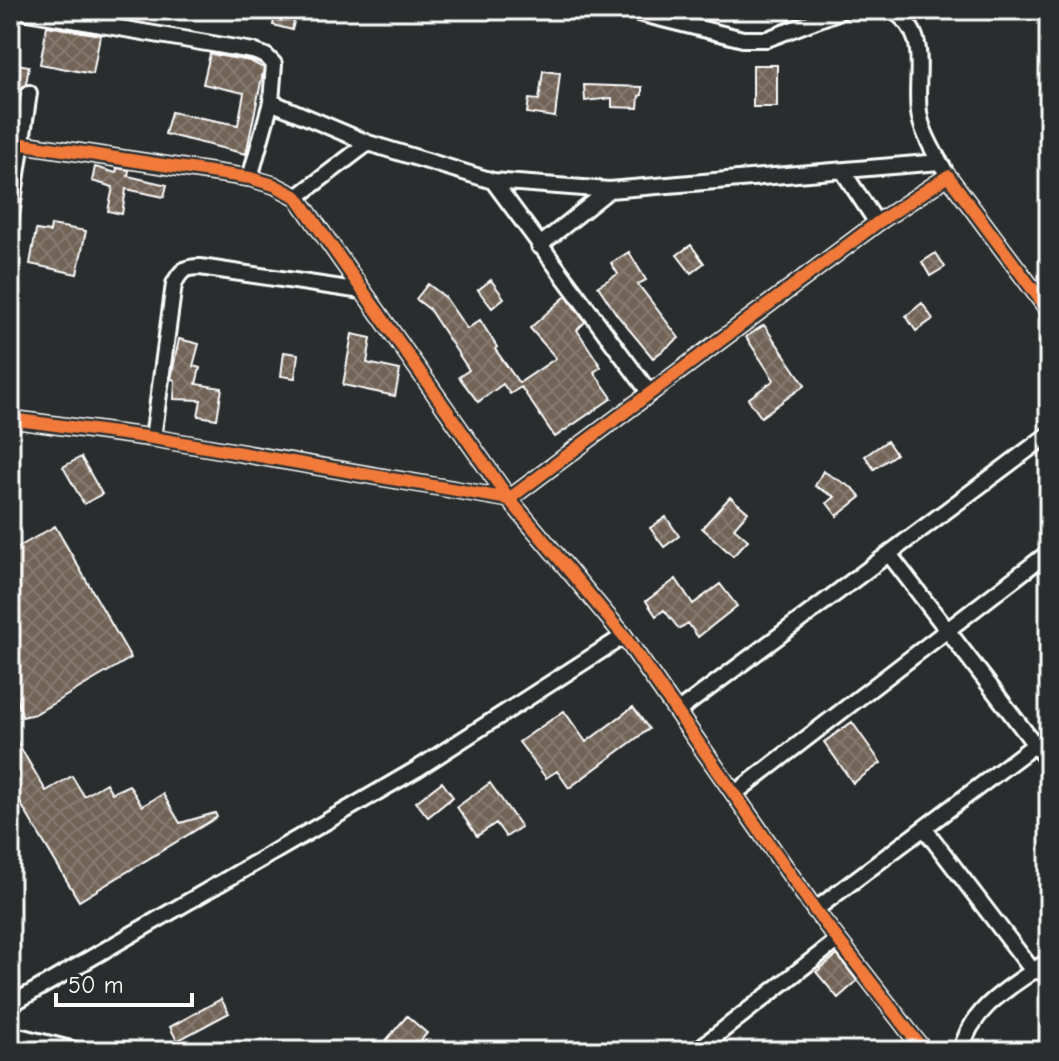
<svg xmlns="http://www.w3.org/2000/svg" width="1059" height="1061" font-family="'Comic Neue',sans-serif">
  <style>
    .building { fill: url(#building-cross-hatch); stroke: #fff; stroke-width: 2 }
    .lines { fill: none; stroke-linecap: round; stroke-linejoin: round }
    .street-casing { stroke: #fff; stroke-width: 20 }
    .street { stroke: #2a2d2e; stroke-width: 14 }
    .cycleway-casing { stroke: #2a2d2e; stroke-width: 17 }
    .cycleway { stroke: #f17a3a; stroke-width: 12 }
  </style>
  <defs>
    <pattern id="building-cross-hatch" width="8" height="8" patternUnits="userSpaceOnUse" patternTransform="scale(2)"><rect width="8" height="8" fill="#716357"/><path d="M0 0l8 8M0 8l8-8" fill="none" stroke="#867a70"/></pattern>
  </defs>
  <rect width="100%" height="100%" fill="#2a2d2e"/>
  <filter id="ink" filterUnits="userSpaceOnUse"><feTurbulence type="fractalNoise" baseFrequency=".0125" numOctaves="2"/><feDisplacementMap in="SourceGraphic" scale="16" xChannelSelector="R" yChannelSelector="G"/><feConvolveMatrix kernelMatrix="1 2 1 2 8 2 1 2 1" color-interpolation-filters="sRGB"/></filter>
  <g filter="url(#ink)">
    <path class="building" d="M276,10h21l-5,20 -19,-5z
      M47,26l53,9 -7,39 -53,-10z
      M210,54l40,7 14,7 -18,86 -81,-20 6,-22 67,13 6,-32 -41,-9z
      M10,63l19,3 -3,18 -7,8 -6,39h-3z
      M753,65h24v42h-24z
      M543,71l17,2 -5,44 -28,-4 2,-14 10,1z
      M584,85l58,2v8l-3,1 -1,12 -26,-1v-9l-27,3z
      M95,167l21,6 1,-5 12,2 -1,6 39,9 -3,12 -38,-8 -4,25 -14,-3 5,-24 -21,-6z
      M51,225l35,6 -9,43 -47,-10 6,-34 14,2z
      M691,245l13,18 -13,10 -14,-18z
      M629,252l17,28 -8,4 41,54 -26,20 -36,-43 -19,-29 20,-12 -7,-11z
      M936,253l9,14 -15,9 -8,-14z
      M491,280l13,18 -12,10 -14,-18z
      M428,284l17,13 22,32 13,-9 17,27 -2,2 24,34 37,-25 -26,-30 36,-32 19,26 -8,8 24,37 -7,5 18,26 -57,39 -34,-50 -11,7 -7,-10 -25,18 -19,-25 10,-7 -40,-61 -13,-10z
      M922,303l11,16 -17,12 -10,-15z
      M764,325l41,60 -44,32 -13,-18 26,-19 -28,-43z
      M352,334l19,4 -4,25 33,7 -5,26 -52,-11z
      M179,339l20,5 -6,22 7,2 -4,16 26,4 -5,31 -19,-3 3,-16 -27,-1 1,-19 -4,-1z
      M284,352l14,2 -3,24 -14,-2z
      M887,441l9,13 -22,15 -9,-13z
      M81,457l21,37 -18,10 -21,-37z
      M823,471l31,18 7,8 -24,19 -10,-13 8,-6 -20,-11z
      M730,497l18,15 -14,16 14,12 -15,16 -31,-28z
      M666,517l13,19 -15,11 -14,-19z
      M55,526l76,132 -96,56 -13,3 -12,-46v-119z
      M676,579l17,25 27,-20 17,22 -39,31 -10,-14 -9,6 -15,-19 -8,6 -10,-15z
      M633,707l16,22 -80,59 -12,-17 -11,7 -27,-36 45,-31 22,31z
      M852,722l29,41 -28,20 -29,-41z
      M10,730l36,61 26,-15 12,20 22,-13 6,10 17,-8 13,21 21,-12 17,29 35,-10 2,4 -138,84 -69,-115z
      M442,782l11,15 -25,20 -12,-15z
      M490,783l31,44 -15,10 -10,-14 -19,13 -20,-29z
      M837,955l20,26 -19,17 -22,-26z
      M221,999l8,14 -52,28 -7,-14z
      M407,1016l20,17 -15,18h-35z"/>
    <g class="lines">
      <defs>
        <path id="street" d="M15,10l238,41 13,5 8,8 -3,38
          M626,10l117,29h24l76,-29
          M892,10c40,25 22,63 27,102 2,18 15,41 25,57
          M10,142l240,36 24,7 23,12 212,302 368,-276 71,-47 101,135
          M844,173l33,50
          M250,178l21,-76 97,41 125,38 116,9 331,-28
          M493,181l156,211
          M297,197l71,-54
          M10,222l19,-129
          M539,246l70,-56
          M10,419l143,19 356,61 115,137 191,274 109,141
          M153,438l21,-154c7,-14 11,-17 26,-17l162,24
          M889,554l160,209
          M677,712l372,-278
          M734,794l315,-242
          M924,828l109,143 16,1
          M815,910l234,-176
          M10,1005l407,-236 207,-133
          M10,1034l69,17
          M10,1045l12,6
          M696,1051l142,-111
          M961,1051c11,-46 52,-65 88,-91"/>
      </defs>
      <use href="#street" class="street-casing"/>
      <use href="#street" class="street"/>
      <defs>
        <path id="cycleway" d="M10,142l240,36 24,7 23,12 212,302 368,-276 71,-47 101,135
          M10,419l143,19 356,61 115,137 191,274 109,141"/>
      </defs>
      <use href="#cycleway" class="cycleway-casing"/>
      <use href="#cycleway" class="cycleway"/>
    </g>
  </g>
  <rect width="1059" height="1061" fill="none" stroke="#2a2d2e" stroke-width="40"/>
  <rect x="20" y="20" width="1019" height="1021" fill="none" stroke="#fff" stroke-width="3" filter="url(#ink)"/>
  <path d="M56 993v12h136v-12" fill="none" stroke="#ffffff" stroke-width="4"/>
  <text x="68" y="993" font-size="24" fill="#ffffff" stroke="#2a2d2e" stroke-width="6" paint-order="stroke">50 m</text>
</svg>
